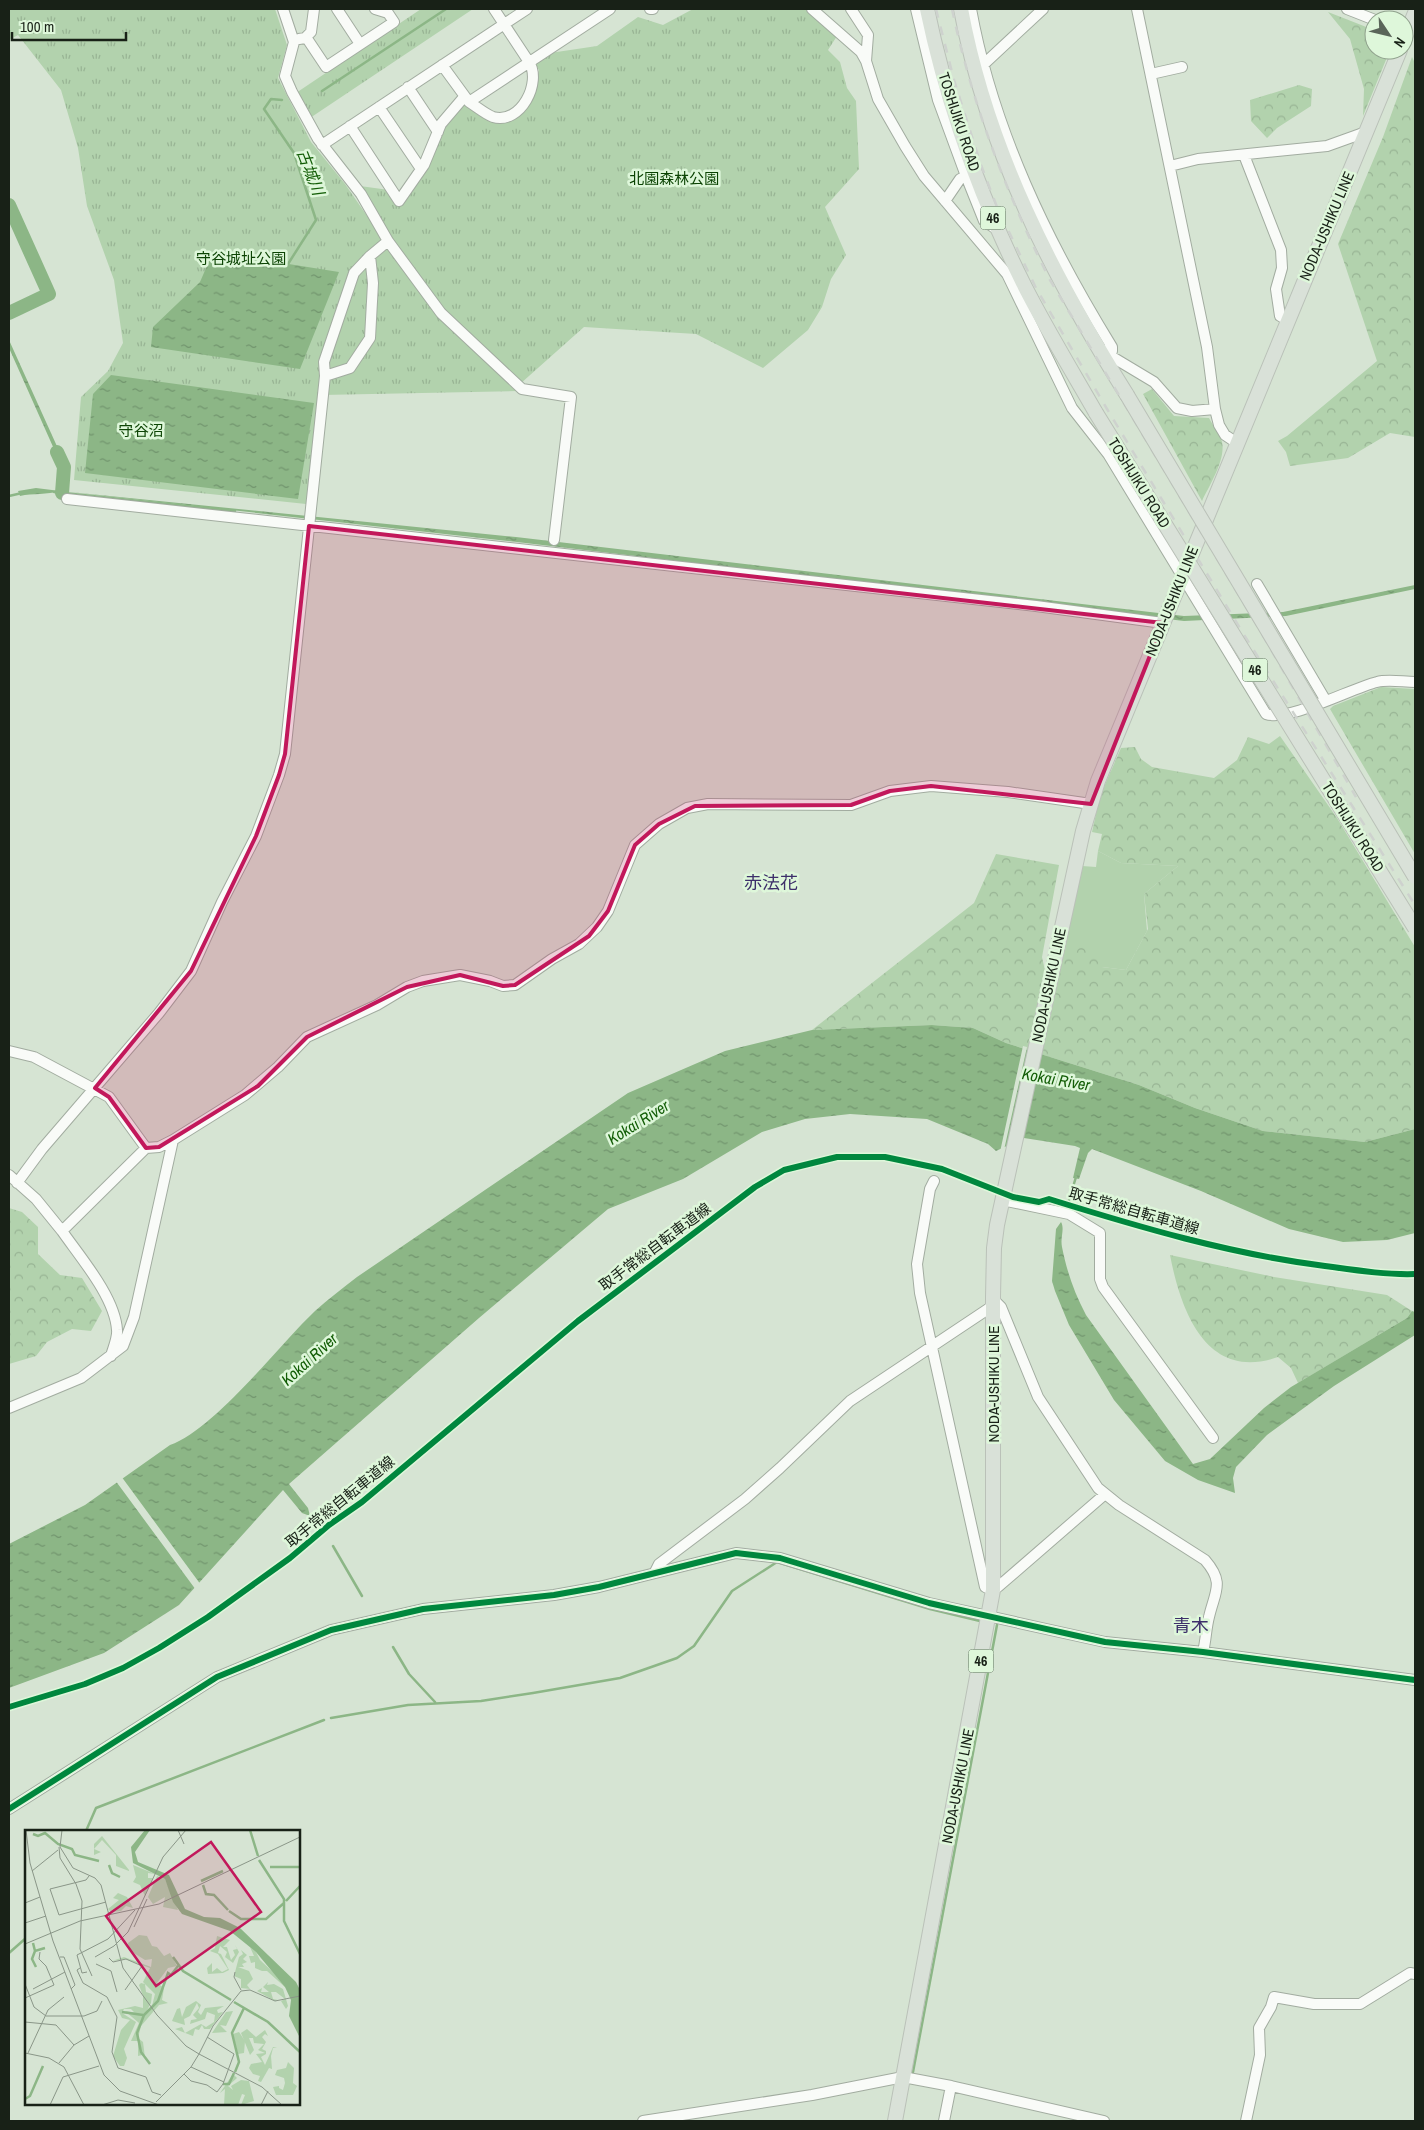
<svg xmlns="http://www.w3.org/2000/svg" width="1424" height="2130" font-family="'Archivo Narrow','Noto Sans JP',sans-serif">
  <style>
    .green { fill: #b2d2ad }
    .forest { fill: url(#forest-crowns) }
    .park { fill: url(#park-tufts) }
    .water { fill: url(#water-ripples) }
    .pier { fill: #d6e4d3 }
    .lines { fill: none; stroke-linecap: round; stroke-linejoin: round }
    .stream { stroke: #8cb686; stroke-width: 2.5 }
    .river { stroke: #8cb686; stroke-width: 14 }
    .minor-casing { stroke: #a2aca0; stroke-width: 12 }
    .major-casing { stroke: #bac1b8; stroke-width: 16 }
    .minor { stroke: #f9fbf8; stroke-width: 10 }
    .major { stroke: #d9e1d8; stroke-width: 14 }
    .rail { stroke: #ced2ce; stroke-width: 2.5; stroke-dasharray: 9 9; stroke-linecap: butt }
    .major-bridge-casing { stroke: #bac1b8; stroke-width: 16; stroke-linecap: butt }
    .major-bridge { stroke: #d9e1d8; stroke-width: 14 }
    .cycleway-casing { stroke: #def7da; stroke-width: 9 }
    .cycleway { stroke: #00873e; stroke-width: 6 }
    .marked { fill: #c2185b; fill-opacity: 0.2; stroke: #c2185b; stroke-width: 4; stroke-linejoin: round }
    .labels { text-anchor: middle; stroke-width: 5; stroke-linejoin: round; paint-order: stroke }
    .shield { fill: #def7da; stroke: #536152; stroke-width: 1 }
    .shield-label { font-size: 14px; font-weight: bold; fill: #182117 }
    .street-label { font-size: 15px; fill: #182117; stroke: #def7da }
    .park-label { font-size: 15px; fill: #0c4404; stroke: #def7da }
    .water-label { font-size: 16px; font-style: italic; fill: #125d06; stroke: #def7da }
    .quarter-label { font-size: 18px; fill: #3d2f6a; stroke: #def7da }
    .inset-river { fill: none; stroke: #8cb686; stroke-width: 2.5 }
    .inset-road { fill: none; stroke: #8a9688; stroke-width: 1 }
    .view { fill: #c2185b; fill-opacity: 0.15; stroke: #c2185b; stroke-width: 2.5 }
    .inset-edge { fill: none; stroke: #182117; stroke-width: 2.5 }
  </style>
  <defs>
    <pattern id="forest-crowns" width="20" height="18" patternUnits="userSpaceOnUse" patternTransform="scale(1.25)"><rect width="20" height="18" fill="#b2d2ad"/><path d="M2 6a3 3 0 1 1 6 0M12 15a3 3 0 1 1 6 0" fill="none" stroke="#98b494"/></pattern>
    <pattern id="park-tufts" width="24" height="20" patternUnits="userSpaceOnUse" patternTransform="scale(1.25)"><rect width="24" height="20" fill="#b2d2ad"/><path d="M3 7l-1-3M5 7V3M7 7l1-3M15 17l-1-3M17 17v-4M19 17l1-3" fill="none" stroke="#98b494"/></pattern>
    <pattern id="water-ripples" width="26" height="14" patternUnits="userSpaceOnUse" patternTransform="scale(1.25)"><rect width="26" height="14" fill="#8cb686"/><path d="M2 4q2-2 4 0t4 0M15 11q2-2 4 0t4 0" fill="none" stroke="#71946d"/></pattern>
  </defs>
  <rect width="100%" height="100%" fill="#d6e4d3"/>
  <path class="green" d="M1098,851l23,12 57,3 -34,28 3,37 -21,39 -24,-3 -38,-19 18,-82 14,1z"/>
  <path class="forest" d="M1328,12l46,18v20h16l-27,66 1,-27 -14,-50z
    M1412,57l3,6v374l-25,-4 -42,25 -58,8 -4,-14 -8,-11 9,-5 90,-75 -39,-117 45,-107z
    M1299,85l13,4 -1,17 -34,22 -10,10 -16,-17 -1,-21z
    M1152,389l22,27 35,2c4,8 11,16 13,24 4,18 -13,44 -20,59l-59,-107z
    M1381,687l34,2v165l-85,-145 3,-3z
    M1280,736l57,82 78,129v182l-50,13 -102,-11 -68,-23 -56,-23 -133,-42 -33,-15 -41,-3 -120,5 162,-127 22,-49 63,11 -17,92 4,18c19,-27 19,-36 55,-28l1,20 24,3 22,-41 -4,-35 34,-28 -57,-3 -23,-12 4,-17 -10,-2 8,-36 21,-48 14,-1 6,12 11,8 62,11 23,-18 11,-23 21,7z
    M9,1208l13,4 16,15v27l22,21 22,3 20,33 -11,20 -19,-2 -25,13 -11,14 -27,8z
    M1170,1255l104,22 113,18 25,16 -5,7 -109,65 -7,-15 -13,-11c-71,25 -97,-45 -108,-102z"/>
  <path class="park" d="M9,9h266l12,36 -9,33 33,64 34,42 58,84 114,123 -195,4 -16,109 -232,-24 7,-83 27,-26 15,-28 -9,-63 -27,-74 -9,-58 -17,-58 -43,-55 -9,5z
    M421,9h52l-163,109 -14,-25z
    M693,9h115l29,27 -9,14 12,12 7,26 9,13 3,68 -34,38 21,48 -15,24 -9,28 -14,23 -45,38 -67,-34 -112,-7 -64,57 -79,-77 -46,-64 -35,-57 29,4 10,16 29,-39 16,-40 17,-22h4l29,16 39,-24 6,-27 -4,-6 15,-11 47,-7 41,-29 25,8z"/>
  <path class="water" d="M213,252l126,20 -39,97 -149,-22 2,-20 47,-45z
    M9,340l56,124 -5,27 456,46 668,79 99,-4 132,-27v4l-129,27 -102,5 -667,-79 -457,-51c-13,4 -27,2 -40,5l-2,-5 18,-3 24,3 2,-24 -53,-119z
    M111,375l203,28 -16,96 -213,-26 8,-79z
    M932,1025l41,3 33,15 133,42 56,23 68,23 102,11 50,-13v104l-28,7 -44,2 -54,-13 -88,-38 -109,-42 -4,4 -9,26 -6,-1 7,-30 -5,-2 -51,-8 -28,13 -8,-7 -61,-25 -77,-5 -45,5 -43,13 -79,47 -75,30 -129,109 -190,166 19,24 2,8 -8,-3 -19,-23 -104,115 -75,48 -95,35v-144l76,-39 85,-60c44,-15 109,-100 145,-134 13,-12 28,-23 42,-34l271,-184 97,-42 87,-21z
    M1061,1222c4,7 -1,15 1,25 5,25 12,45 24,68l107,149 17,-5 54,-51 27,-21 116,-69 5,-7 3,1v23l-81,51 -67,49 -31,32 -3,11 2,15 -37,-13 -33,-19 -51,-61 -45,-75 -14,-34 -3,-10 4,-52z"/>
  <path class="pier" d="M1023,1046l4,1 -23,103 -4,2z
    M121,1476l80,109 -5,5 -81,-110z"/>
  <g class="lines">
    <path class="stream" d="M322,91l124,-82
      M282,100l-11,-1 -7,10 30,44 22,67 -28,44
      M54,492l181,19
      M9,496l13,-3
      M1066,1210l10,-33
      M333,1546l29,50
      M393,1647l16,27 26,28
      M331,1718l77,-13 73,-4 52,-8 87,-15 57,-20 17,-12 38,-55 45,-29 153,47 50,12
      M86,1831l10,-23 228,-88
      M9,1953l17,-15
      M913,2072l84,-447"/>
    <path class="river" d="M9,205l40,89 -40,19
      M57,452l7,15 -2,26"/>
    <defs>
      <path id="minor" d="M283,9l11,33 -9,34 7,16 26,47 43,55 27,47 53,72 81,76 49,8 -17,143
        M337,9l23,35
        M494,9l35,53
        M650,9h3
        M812,9l49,43 5,9 12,38 27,47 19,30 83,98 65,134 36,46 158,260c23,8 86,-26 111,-32 11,-3 26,0 38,0
        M851,9l17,26 -2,26
        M916,9l22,91 28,76 18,45 14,9
        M971,9c22,121 77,234 141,338v4l-6,9
        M1137,9l70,338 8,62 4,16 6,10 12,8
        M1347,9l28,11
        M306,37l20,30 68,-45 -6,-9 -13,-4
        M299,39l6,-1 6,-6 3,-23
        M984,64l59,-55
        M442,65l27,37 141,-93
        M1151,74l31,-7
        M408,87l30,45
        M469,102c8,5 16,12 24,15 28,8 49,-35 36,-55
        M379,107l42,62
        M350,126l49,75 25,-36 17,-41 23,-27
        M322,145l205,-136
        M1244,155l37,95 1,18 -6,21 4,27 8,4
        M1170,166l28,-7 129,-13 39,-14
        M945,201l15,-22 6,-3
        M1106,350l3,5 45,27 23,26 15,3 23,-2
        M325,376l-1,-14 30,-89 16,-17
        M67,499l969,107 127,17
        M1257,584l69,117
        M9,1051l25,6 75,40 37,51
        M9,1175l27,24 26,32 84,-83 13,-1 14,-7 72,-45 33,-28 29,-30 70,-32 30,-18 16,-6 37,-6 30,6 13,5 12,-1 37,-26 27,-15 18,-17 11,-16 27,-66 24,-21 28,-16 21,-4 143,1 39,-14 41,-5 77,6 83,12
        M934,1181l-4,8 -13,75 3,29 65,294 8,3 6,-4 105,-91
        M17,1183l25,-34 117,-136 32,-42 31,-69 34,-66 23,-61 6,-21 40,-378 25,-8 20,-30 3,-55 -3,-27 18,-15
        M1002,1200l67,14 31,19v46l3,8 110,151
        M62,1231c18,26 53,66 55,99 1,8 -4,18 -6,26
        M9,1408l72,-30 42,-32 11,-29 39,-177
        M655,1572l4,-8 86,-65 35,-31 70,-67 147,-98 4,4 37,90 60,91 21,17 86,55c20,23 10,31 4,57 -3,11 -3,23 -6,35
        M9,1809l208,-132 114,-47 92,-21 131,-14 45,-8 137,-34 44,5 149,45 176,39 98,10 212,28
        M643,2121l169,-26 91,-18 48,9 153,35
        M944,2121l7,-35
        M1246,2121l14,-66 -1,-27 12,-21 3,-10 40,7h46l50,-31 5,1"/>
      <path id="major" d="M927,9c20,96 54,190 98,278 22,43 47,84 71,126
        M961,9c26,140 91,266 166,386
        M1404,40l11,-27
        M895,2121l98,-531v-293l1,-49 3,-23 86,-394 15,-50 302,-731"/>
    </defs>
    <use href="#minor" class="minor-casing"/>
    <use href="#major" class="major-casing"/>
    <use href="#minor" class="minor"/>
    <use href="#major" class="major"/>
    <path class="rail" d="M936,9l18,71 27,85 16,42 39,81 71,121 139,229 169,267
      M952,9c20,95 54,184 98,271l209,349 97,168"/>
    <defs>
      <path id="major-bridge" d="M1127,395l288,482
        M1096,413l319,515"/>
    </defs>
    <use href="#major-bridge" class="major-bridge-casing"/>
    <use href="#major-bridge" class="major-bridge"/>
    <defs>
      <path id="cycleway" d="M9,1707l76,-23 38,-16 36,-20 49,-31 82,-59 39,-33 33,-23 216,-181 177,-134 29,-17 53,-13h48l57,12 71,28 26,5 10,-3c90,28 181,55 276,67 29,4 60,9 90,8
        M9,1809l208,-132 114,-47 92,-21 131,-14 45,-8 137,-34 44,5 149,45 176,39 98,10 212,28"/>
    </defs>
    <use href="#cycleway" class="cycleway-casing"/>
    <use href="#cycleway" class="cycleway"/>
  </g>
  <path class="marked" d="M309,526l854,97 -72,181 -160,-18 -41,5 -39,14 -156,1 -36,18 -24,21 -27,66 -19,25 -74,49 -12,1 -43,-11 -53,12 -100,50 -49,49 -99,61 -13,1 -37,-51 -14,-9 96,-117 65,-135 23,-61 6,-21z"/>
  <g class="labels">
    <g class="shield">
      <rect x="980.5" y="206.5" width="25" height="23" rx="4"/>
      <rect x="1242.5" y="658.5" width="25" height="23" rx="4"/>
      <rect x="968.5" y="1649.5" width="25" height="23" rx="4"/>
    </g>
    <g class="shield-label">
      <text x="993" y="223">46</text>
      <text x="1255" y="675">46</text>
      <text x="981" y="1666">46</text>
    </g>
    <g class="street-label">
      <text transform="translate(959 122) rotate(72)" y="5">TOSHIJIKU ROAD</text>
      <text transform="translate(1327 226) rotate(-67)" y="5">NODA-USHIKU LINE</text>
      <text transform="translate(1139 483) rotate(58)" y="5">TOSHIJIKU ROAD</text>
      <text transform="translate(1172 601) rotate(-68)" y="5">NODA-USHIKU LINE</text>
      <text transform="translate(1353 827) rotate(58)" y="5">TOSHIJIKU ROAD</text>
      <text transform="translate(1049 985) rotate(-78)" y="5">NODA-USHIKU LINE</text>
      <text transform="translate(1134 1211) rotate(16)" y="5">取手常総自転車道線</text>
      <text transform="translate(655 1247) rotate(-37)" y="5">取手常総自転車道線</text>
      <text transform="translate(994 1384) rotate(-90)" y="5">NODA-USHIKU LINE</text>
      <text transform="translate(340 1502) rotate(-39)" y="5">取手常総自転車道線</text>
      <text transform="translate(958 1786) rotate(-79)" y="5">NODA-USHIKU LINE</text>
    </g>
    <g class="park-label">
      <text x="674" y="184">北園森林公園</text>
      <text x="241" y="264">守谷城址公園</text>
      <text x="141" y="436">守谷沼</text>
    </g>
    <g class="water-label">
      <text transform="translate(311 172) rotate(69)" y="6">古城川</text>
      <text transform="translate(1056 1079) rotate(10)" y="6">Kokai River</text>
      <text transform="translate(638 1122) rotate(-32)" y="6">Kokai River</text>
      <text transform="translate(309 1359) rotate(-42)" y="6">Kokai River</text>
    </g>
    <g class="quarter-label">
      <text x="771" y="889">赤法花</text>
      <text x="1191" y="1632">青木</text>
    </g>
  </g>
  <g transform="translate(25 1830)">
    <rect width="275" height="275" fill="#d6e4d3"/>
    <path d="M214,202l6,9 -1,12 -6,1 -5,-20z" fill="#b2d2ad"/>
    <path d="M77,6l27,34v1l-13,-5v-11l-14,-15 -8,9 7,3 -7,3v-11zM108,35l22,9 -7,-1v5h5l-8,18 -5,-11 -7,-3 3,-5zM132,46l8,3 13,31 -15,-3 2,-10 -12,7 -5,-7zM93,63l9,4 6,11 -7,-2 -5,5 -10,1 -3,-3 11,-9 -6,-2zM192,106l13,4 -7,7h4l4,13 4,-5 -2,-5 4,-1 -2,-4 4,7 -6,11 -8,-6 2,-5 -7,-6 -2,7 3,1 8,16 -6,3 -15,1 -1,-6 5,-5v9l5,-4 5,4 6,-3 -10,-15 -8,-3 5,-3zM225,117l6,5 4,8 15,14 8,9 3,5 -19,-17h-5l-7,-3v-6l-4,1 -2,-7h5zM216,120l6,5 -4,4 4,3 -5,2 2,3h-6l11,4 4,8 -6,6 3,4 -9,-1v-9l-7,-3 5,-19 4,-3zM243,152l-1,3 7,-1 9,5 5,17 -2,3 -5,-8 4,-2 -9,-7h-5l2,7 5,1 -3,1 -18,-10 5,-3 -1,4h8l-6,-5zM116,153l4,1 1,8 6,2 -1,9 -6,11h-9l-5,-5h-7l-2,4 14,9 -12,27 3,9 -3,8h-4l-7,-10 8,-26 9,-10 -8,-2 -4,-8 17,-4 8,2v-12l-4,-11zM171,171l5,4 -3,7 3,3 4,-7 19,-2 -7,4 2,6 -1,-3 5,-1 -13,17h-6l-2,-4 -3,5 -4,-1 -2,7 -18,-7 7,-2 3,6 16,-9 5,3 8,-5 1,-7 -8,-3 -2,7 -15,5 1,-4 6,-1 -4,-4 6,-7 -2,-5 -7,13 -6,3 1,6 -13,-4 5,-12 3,-1 2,9 4,-10zM208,181l-7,15 -6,-1 7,7 -15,1 14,-21zM222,199l9,8 9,-7 3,6 -3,-2 -3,3 4,5 -4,7 4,2v3l-5,3 4,8 8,-18h4l-4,1 -2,8 1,13 -3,-1 -8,14 -3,-1 2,-5 -7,-2 -4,-6 2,-4 11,-2 -6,-8 9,-1 -7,-3 6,-6 -10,-1 -1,-5h-4l5,12 -4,5 -9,-22zM263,232l6,6 -1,15 4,3 -4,9h-17l-3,-8 6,-1v2l4,2 2,-7 -1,-5 -9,-3 2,-5 9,-2zM208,244l4,4 -9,8 5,4 -2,-4 10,-6 8,1 5,20 -13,4 4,-10 -3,-1 -4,11h-14l1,-16 -5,4z" fill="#b2d2ad"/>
    <path d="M114,105l8,1 5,10 5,1 7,9 6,-3 7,13 -9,2 -11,15 7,5 -2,12 6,3 -9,2 -18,21 -3,12 5,4 2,16 -3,-3 -4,1v-15h-7l8,-18 -14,-12 21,3 6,-8 3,-12 -12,-12 7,-14 -25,-9 -13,2 12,-4 27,10 1,-8 -7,1 -16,-10 -1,-7z" fill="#b2d2ad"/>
    <path d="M120,0h5l-15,22 3,10 31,13 16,34 19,8 16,1 20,10 56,54 3,6 1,50 -11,-22 2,-16 -6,-13 -29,-35 -26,-21 -48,-17 -9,-12 -8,-23 -32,-16 -2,-16z" fill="#8cb686"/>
    <path class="inset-river" d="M225,0l8,26M8,4l5,2 7,-3 13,11 14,5 3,6 24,6M234,30l25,39v22l16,33M84,35l3,8 8,4M245,37h30M176,51l22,-10M178,55l3,9 8,1 14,15M261,71l14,-15M204,81l12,8h25l18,-16M8,113l2,8 10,-3M10,121l-3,8 4,8M148,127l10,14 48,29M209,172l34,20 32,30M97,182l21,3M125,234l-9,-12 -4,-19 7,-18 14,-14 10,-28 3,2 7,-9M210,242l4,-10 -7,-29 12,-25M198,254h6l5,-11M0,269l5,-3 13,-30"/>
    <path class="inset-road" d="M1,0l4,33 23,78 51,134 16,16 39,14M37,0l-2,17 13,21 22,10 6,7 22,83 34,47 29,31 13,8 -8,13 -35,35M153,0l6,14M34,17l1,11 16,26 6,17 -2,48 12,27M7,41l26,-21M64,46l-3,4 -36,9 9,26 47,-13M0,73l15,-6M0,93l21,-7M109,97l13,-28M0,114l55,-23 79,-17 141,-67M15,122l-1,7 7,7 8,19M35,127h4l11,28 -4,4M70,127l19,-11 14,-14 35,-75 23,-27M84,128l4,4 13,-3 16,7 -17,24M71,134l15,7 6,21M55,138l-3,2 6,13 24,14 10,20 -5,35 6,16 28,9 6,15 9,3M62,142l-5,1 -5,-18 31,-16 27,-29M210,142l-1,5 7,13M0,154l9,23 12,9h38l13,-5 5,-10M8,159l32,-17M0,168l29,-13M0,192l31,3 18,20M0,223l24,5 15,9 20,38M3,223l20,-43 16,-13M34,233l15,-18 15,-9M166,237l33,15M159,244l7,7 16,4 10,7 6,-8 11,-30 -27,-17M25,275l13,-28 36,-11M77,275l16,-5 17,3M236,275l7,-14M257,275l-20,-18 -63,-33 14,-28 28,-35 9,-1 25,11 25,-5"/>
    <path class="view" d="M186,12l50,70 -105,74 -50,-70z"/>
    <rect width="275" height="275" class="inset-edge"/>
  </g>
  <rect width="1424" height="2130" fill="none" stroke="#182117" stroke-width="20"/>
  <g transform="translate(1389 35) rotate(125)"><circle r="24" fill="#def7da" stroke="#8fa18c"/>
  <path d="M0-4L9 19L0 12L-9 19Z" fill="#5a6559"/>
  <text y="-8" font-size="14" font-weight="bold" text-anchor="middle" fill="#182117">N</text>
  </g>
  <path d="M12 32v8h114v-8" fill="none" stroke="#182117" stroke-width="2.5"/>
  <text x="20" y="32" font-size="15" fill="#182117" stroke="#def7da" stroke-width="4" paint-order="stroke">100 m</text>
</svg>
